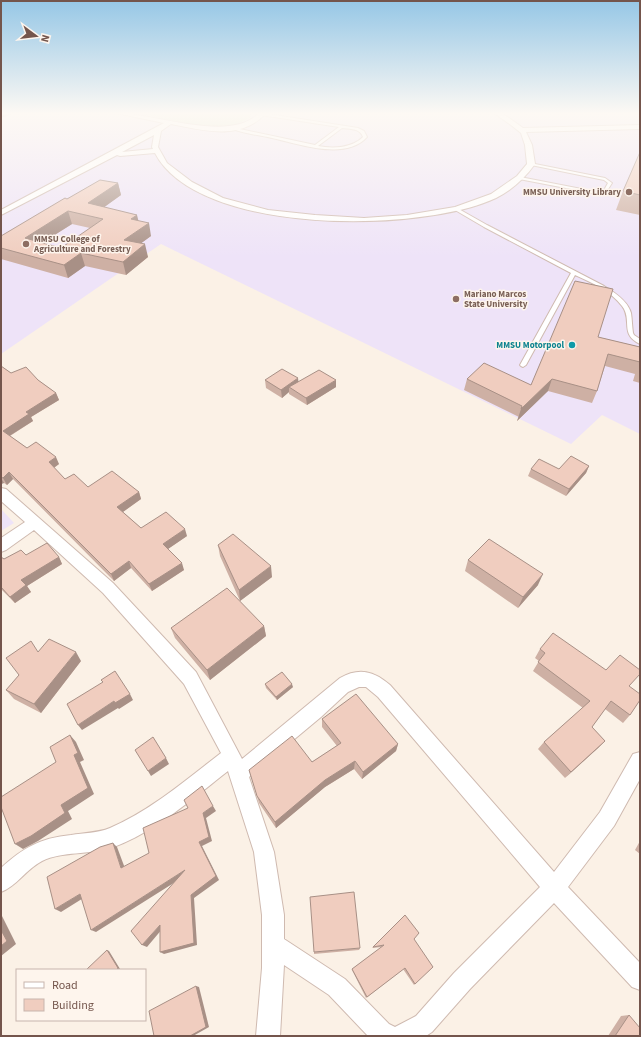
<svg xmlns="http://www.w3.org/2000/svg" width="641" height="1037" font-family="'Source Sans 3',sans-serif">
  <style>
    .education { fill: #eee3f8 }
    .green { fill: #d8e9c5 }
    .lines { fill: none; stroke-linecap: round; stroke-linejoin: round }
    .lane-casing { stroke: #cfbab0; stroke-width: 2 }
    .street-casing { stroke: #cfbab0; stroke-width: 2 }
    .lane { fill: #fff; fill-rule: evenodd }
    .street { fill: #fff; fill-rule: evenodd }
    .wall { fill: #ceb0a4; fill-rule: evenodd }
    .shaded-wall { fill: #a89086 }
    .building { fill: #f0cdbf; stroke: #a89086; fill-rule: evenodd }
    .education-dot { fill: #8d6e63; stroke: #fef5ed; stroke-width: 1.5 }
    .culture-dot { fill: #0f9aa8; stroke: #fef5ed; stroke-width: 1.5 }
    .labels { text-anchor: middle; stroke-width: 3; stroke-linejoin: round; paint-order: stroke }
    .far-education-label { font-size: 9px; font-weight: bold; fill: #785e54; stroke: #fef5ed; text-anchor: start }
    .far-culture-label { font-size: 9px; font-weight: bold; fill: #0d838f; stroke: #fef5ed; text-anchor: end }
  </style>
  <rect width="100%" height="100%" fill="#fbf1e6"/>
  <path class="education" d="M1,113h639v321l-38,-19 -31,29 -410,-200 -160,110z
    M1,509l13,14 -13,8z"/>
  <path class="green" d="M137,113h114l-1,5c-8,4 -17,8 -26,9 -24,1 -63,-9 -87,-14z"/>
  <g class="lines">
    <defs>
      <path id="lane" d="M262,113l96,15 6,3 3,6c-22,24 -68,7 -95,1 -12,-3 -27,-4 -39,-9l2,-1 80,17 24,-18 -78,-12zM342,128c8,1 18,0 21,9 -11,11 -30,12 -45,9z
        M530,163l75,15 7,5 -7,11h-8l-78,-15 -1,-1 2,-1 77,15h6l5,-9 -4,-3 -73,-15z
        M455,208h2l30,17 117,61c10,6 24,15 27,27 1,7 1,13 2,20l1,2 6,4v5c-21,-10 -7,-24 -18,-38 -11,-15 -30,-23 -47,-31l-49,90 -3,2 -2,-1 -1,-1 51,-92 -87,-46 -29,-17z"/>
      <path id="street" d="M116,113c38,0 113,30 142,1l-1,-1h7v2c-25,26 -62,15 -93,9l-10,7 -3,16 9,16 25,19 31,16 45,12 47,5 49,3 43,-3 48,-8 36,-13 26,-18 10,-12 -2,-19 -4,-12 -10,-8 -17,-12h8l21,15 117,-3v4l-114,3 6,13 3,19c-10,14 -23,26 -39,34 -74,35 -298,38 -341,-45l-35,3 -3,-1 -116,60v-5l163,-87zM154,135l-2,12 1,2 -31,3z
        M1,488l5,1 107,94 83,89 46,87 98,-81c19,-11 34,-7 50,7l164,187 46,-60 33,-58 7,-2v27l-26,47 -46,61 72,76v27l-8,-3 -78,-84 -84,86 -38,43 -6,4h-58l-39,-41 -45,-30 -4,71h-24l6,-68v-53l-8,-63 -26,-81c-36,28 -74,62 -117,77 -22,7 -48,3 -69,13 -16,8 -25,25 -41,31v-24c22,-20 39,-30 70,-33 12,-2 27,-2 39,-7 40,-17 76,-48 111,-75l-37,-69 -81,-91 -69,-63 -28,20 -5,2v-14l24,-16 -24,-21zM359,687h7l12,10 162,190 -86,86 -38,43 -21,11 -6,-3 -44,-45 -61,-40v-24l-10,-63 -25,-75 72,-60 27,-25z"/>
    </defs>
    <use href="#lane" class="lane-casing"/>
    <use href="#street" class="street-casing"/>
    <use href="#lane" class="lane"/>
    <use href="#street" class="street"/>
  </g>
  <path class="wall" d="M640,152v63l-24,-5 7,-19z
    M118,183l3,12 -17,12 34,14 13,15 -10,7 7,14 -22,18 -41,-9 -17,12 -67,-19v-23l66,-37zM72,224l18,4 -29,20 -19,-5z
    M598,337l42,10v36l-7,-2 2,-7 -30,-8 -8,25 -5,12 -44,-12 -31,30 2,-4 -55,-27 3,-11 64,6z
    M1,366l10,7 27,7 18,13 3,7 -28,17 2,4 -23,15 17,12 32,16 -5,4 11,11 23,8 51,5 2,7 -18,13 18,16 46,8 -19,13 16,21 -32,21 -21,-23 -17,13 -101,-102 -6,6 -3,-2 -3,1z
    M265,380l33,2 38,5 -29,18 -18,-11v-2l-7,6 -16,-10z
    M589,466l-3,7 -20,23 -38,-20 3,-7h28z
    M218,545l54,32 -32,24 -20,-45z
    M26,555l33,2 3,7 -35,22 4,6 -16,11 -14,-14v-32l3,2z
    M468,560l70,25 -20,23 -53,-37z
    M264,626l2,10 -56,44 -35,-42 -4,-10z
    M540,649l89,37 1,29 -7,8 -18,-14 -13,18 13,14 -7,7 -33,30 -27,-29 6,-7 39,-34 -50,-37 6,-10 -4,-3z
    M81,661l-40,52 -27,-14 -8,-9z
    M265,684l28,3 -16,13 -11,-12z
    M322,719l76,25 -2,7 -34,28 -8,-10 -29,18 -49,41 -17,-25 -10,-33 63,-8 25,-16 -15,-19z
    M640,841v13l-5,-4z
    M414,939l1,45 -1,1 -11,-16 -37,29 -14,-28v-1l30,-22 -10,1 1,-1z
    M360,948l-1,2 -45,4v-2z
    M629,1015l11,21h-32l13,-20z"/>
  <path class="shaded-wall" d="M4,113h11l-14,5v-4z
    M118,183l3,12 -29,21 -4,-13z
    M68,211l4,13 -43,27 -4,-13z
    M137,215l3,12 -9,-8z
    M149,223l2,13 -23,17 -4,-13z
    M145,244l3,13 -22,18 -3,-13z
    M81,253l4,13 -17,12 -4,-13z
    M298,378l1,8 -10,1v5l-7,6 -1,-8z
    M552,379l-4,12 -31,30 4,-12z
    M336,380v7l-29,18 -1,-7z
    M56,393l3,7 -28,17 2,4 -27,17 -3,-7 23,-19z
    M56,457l3,7 -7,5 -3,-7z
    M589,466l-3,7 -20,23 3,-7z
    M9,472l4,7 -6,6 -4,-7z
    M1,478l3,5 -3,1z
    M139,492l2,7 -21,15 -3,-7z
    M185,529l2,7 -22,15 -2,-7z
    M59,557l3,7 -35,22 4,6 -16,11 -5,-6 11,-17z
    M129,561l2,7 -17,13 -3,-7z
    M182,563l2,7 -32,21 -3,-7z
    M271,566l1,11 -32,24 -1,-11z
    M543,574l-5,11 -20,23 5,-11z
    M264,626l2,10 -56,44 -3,-10z
    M76,652l5,9 -40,52 -7,-9z
    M292,684l1,3 -16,13 -1,-3z
    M130,694l3,6 -14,9 -1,-1 -36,22 -4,-5 36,-24z
    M70,735l6,7 8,18 -4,2 14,32 -26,17 4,8 -34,22 -15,8 -8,-5 46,-39 13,-50z
    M605,741l-7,7 -33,30 6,-6z
    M398,744l-2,7 -34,28 1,-7z
    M166,758l3,6 -18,12 -3,-5z
    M355,761l-1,8 -29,18 -49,41 -1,-6 50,-42z
    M213,806l3,5 -10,7 6,23 -10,5 17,34 -25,18 3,47 -33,9 -4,-2 31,-57 12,-82z
    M113,843l4,4 9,24 -5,-3z
    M185,870l3,4 -92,58 -5,-2z
    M80,894l5,3 -24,15 -6,-3z
    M1,914l15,30 -15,12z
    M160,925l3,3 -16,19 -5,-2z
    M107,950l2,1 11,18 -1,1h-3z
    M196,986l3,1 10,40 -16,9h-3z"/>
  <path class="building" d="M640,152v43l-17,-4z
    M100,180l18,3 -30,20 49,12 -6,4 18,4 -25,17 21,4 -22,18 -42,-9 -17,12 -63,-17v-12l64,-38 2,1zM68,211l35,8 -42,29 -36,-10z
    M575,281l38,8 -15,48 42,10v15l-32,-8 -11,37 -45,-12 -31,30 1,-3 -55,-27 17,-16 47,22z
    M1,366l10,7 15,-6 12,13 18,13 -30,19 3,2 -26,17 24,17 9,-6 20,15 -7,5 16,17 9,-5 14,13 24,-16 27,21 -22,15 24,21 25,-16 19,17 -22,15 19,19 -33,21 -20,-23 -18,13 -102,-102 -6,6 -2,-1z
    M282,369l16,9 -17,12 -16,-10z
    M319,370l17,10 -30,18 -17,-11z
    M571,456l18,10 -20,23 -38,-20 8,-10 20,10z
    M233,534l38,32 -32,24 -21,-45z
    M489,539l54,35 -20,23 -55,-37z
    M47,543l12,14 -38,23 5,5 -16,12 -9,-10v-30l3,2 17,-9 5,5z
    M227,588l37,38 -57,44 -36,-42z
    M553,633l53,37 14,-15 20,15v4l-11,12 11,8v6l-10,15 -19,-14 -19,26 13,14 -34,31 -27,-30 46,-41 -52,-39 7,-9 -5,-4z
    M49,639l27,13 -42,52 -28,-14 13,-15 -13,-17 25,-17 7,11z
    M115,671l15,23 -15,9 -1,-2 -36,24 -11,-21 36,-22 -2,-2z
    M282,672l10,12 -16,13 -11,-13z
    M356,694l42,50 -35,28 -8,-11 -30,19 -50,42 -18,-26 -8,-26 43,-34 20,26 29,-19 -19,-24z
    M70,735l8,18 -4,2 14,33 -27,17 4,8 -34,23 -16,8 -14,-37v-10l55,-35 -6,-15z
    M153,737l13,21 -18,13 -13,-21z
    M202,786l11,20 -10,7 6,24 -10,5 17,34 -25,19 3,48 -34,9v-27l-18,20 -11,-14 54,-61 -94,60 -11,-36 -25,15 -8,-32 53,-30 13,-4 8,25 28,-15 -6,-25 45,-20 -4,-8z
    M354,892l6,56 -46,4 -4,-55z
    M405,915l14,18 -5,6 19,28 -18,17 -10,-16 -38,29 -15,-28 32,-24 -11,2z
    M1,930l6,11 -6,5z
    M107,950l11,18 -2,2h-30z
    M196,986l10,41 -16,9h-36l-5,-25z
    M629,1015l11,13v8h-25z"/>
  <linearGradient id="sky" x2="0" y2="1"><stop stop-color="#96c7e6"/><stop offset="0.44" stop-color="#fdf9f4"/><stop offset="1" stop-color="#fdf9f4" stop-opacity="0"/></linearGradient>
  <rect width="641" height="258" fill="url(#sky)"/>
  <g class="education-dot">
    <circle cx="629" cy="192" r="4"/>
    <circle cx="26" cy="244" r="4"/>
    <circle cx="456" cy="299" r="4"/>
  </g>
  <circle class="culture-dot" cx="572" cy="345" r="4"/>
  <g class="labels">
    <g class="far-education-label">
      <text x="621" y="195" text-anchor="end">MMSU University Library</text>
      <text x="34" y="242">MMSU College of<tspan x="34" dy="10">Agriculture and Forestry</tspan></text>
      <text x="464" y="297">Mariano Marcos<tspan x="464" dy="10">State University</tspan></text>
    </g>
    <g class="far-culture-label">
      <text x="564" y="348">MMSU Motorpool</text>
    </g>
  </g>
  <rect width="641" height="1037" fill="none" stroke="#74554c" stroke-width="4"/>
  <rect x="16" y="969" width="130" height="52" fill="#fef5ed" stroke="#c7b5ad"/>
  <rect x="24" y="982" width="20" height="6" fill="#ffffff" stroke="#c7b5ad"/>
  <text x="52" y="989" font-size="12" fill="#74554c">Road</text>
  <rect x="24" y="999" width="20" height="12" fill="#f0cdbf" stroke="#c7b5ad"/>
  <text x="52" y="1009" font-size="12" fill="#74554c">Building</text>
  <g transform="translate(36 36) rotate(105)" stroke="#fef5ed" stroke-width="3" paint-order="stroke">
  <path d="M0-3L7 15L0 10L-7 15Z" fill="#74554c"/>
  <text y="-6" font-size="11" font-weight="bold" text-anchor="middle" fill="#74554c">N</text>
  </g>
</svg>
